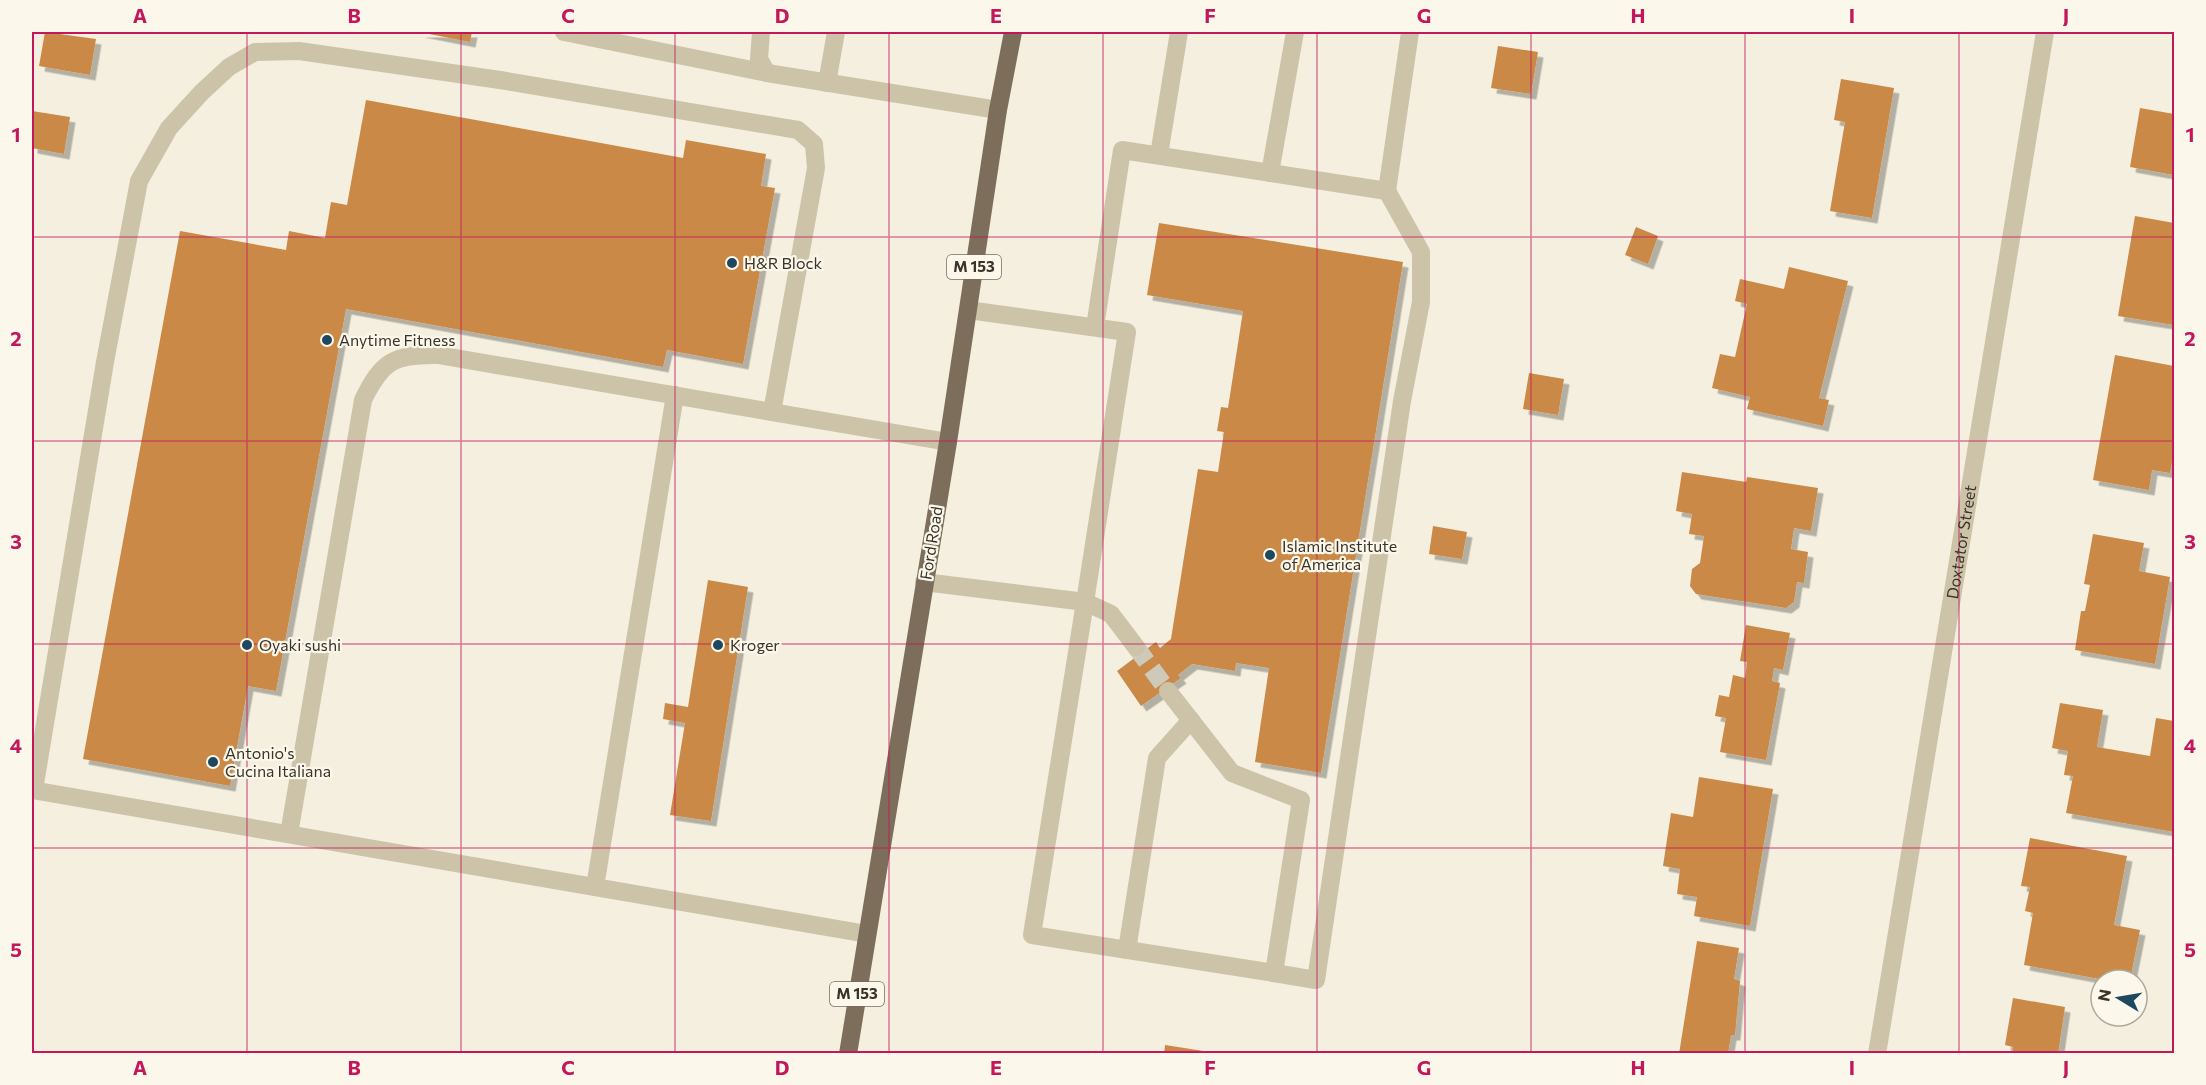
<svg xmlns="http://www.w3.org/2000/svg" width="2206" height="1085" font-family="Commissioner,sans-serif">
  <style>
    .building { fill: #ca8946; filter: url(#shadow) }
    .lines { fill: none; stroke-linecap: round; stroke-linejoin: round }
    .minor-tunnel { stroke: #cfc9ba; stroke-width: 18; stroke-dasharray: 18 9; stroke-linecap: butt }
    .minor { stroke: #cdc3a9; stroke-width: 18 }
    .major { stroke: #7c6e5a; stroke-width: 18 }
    .grid { fill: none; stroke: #c2185b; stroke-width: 1.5; stroke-opacity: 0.55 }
    .poi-dot { fill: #1d485d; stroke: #fbf8eb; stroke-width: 2 }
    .labels { text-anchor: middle; stroke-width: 4.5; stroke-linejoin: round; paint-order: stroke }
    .shield { fill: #fbf8eb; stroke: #746e63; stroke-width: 1.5 }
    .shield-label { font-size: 15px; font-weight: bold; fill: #3a3329 }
    .poi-label { font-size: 16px; fill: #3a3329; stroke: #fbf8eb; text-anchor: start }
    .street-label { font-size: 16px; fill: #3a3329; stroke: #fbf8eb }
    .neatline { fill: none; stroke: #c2185b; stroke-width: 2 }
    .grid-label { font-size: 20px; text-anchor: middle; font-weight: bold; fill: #c2185b }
  </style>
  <defs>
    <filter id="shadow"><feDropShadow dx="5.5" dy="5.5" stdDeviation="0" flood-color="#0004"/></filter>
  </defs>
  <rect width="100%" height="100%" fill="#f4efde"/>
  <path class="building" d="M45,32l51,7 -6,36 -51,-9z
    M419,32h53l-2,10z
    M1498,46l40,6 -7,42 -40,-6z
    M1841,79l53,9 -22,130 -42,-7 15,-89 -11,-2z
    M366,100l317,58 3,-18 80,14 -5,32 14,2 -32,176 -76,-14 -4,17 -317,-58 -70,382 -28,-5 -18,100 -147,-27 97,-528 106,19 3,-19 36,7 6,-36 16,3z
    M2140,108l34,6v61l-44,-8z
    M32,111l38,6 -6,37 -32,-6z
    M2135,216l39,7v102l-56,-9z
    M1159,223l244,39 -82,511 -66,-11 14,-94 -33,-5 -1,8 -43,-7 -14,11 3,3 -40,28 -24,-35 39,-29 4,6 11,-9 27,-170 20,3 6,-40 -7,-1 4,-24 7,1 15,-97 -96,-16z
    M1636,227l22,9 -10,28 -23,-9z
    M1789,267l59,14 -29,117 10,2 -6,26 -76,-17 3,-12 -38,-9 8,-34 15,3 12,-53 -12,-3 5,-22 44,10z
    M2115,355l59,11v97l-2,-1 -2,11 -18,-3 -3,20 -56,-10z
    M1529,373l35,6 -6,36 -35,-6z
    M1682,472l64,10 1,-5 71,11 -7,43 -17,-3 -3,21 17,3 -4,31 -7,-1 -3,20 -8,6 -90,-14 -6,-8 2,-17 8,-6 4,-27 -15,-2 3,-20 -16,-3z
    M1433,526l34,6 -5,27 -33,-5z
    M2093,534l51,9 -5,28 31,6 -15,87 -80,-14 6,-39h4l5,-26 -6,-1z
    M708,580l40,7 -37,234 -41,-6 15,-92 -22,-4 2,-16 23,4z
    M1746,625l44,8 -7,37 -9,-2 -2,13 8,2 -14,77 -46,-8 6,-34 -11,-2 4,-21 10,2 4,-22 12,3 2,-16 -7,-1z
    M2060,703l43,7 -6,37 53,9 6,-38 18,3v111l-108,-19 7,-37 -9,-1 4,-24 -16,-3z
    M1699,777l74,12 -23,137 -56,-10 3,-19 -20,-3 3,-25 -17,-3 8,-53 22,4z
    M2030,838l97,18 -13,69 26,5 -10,50h-25l-81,-15 9,-52 -8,-2 5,-24 -9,-1z
    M1697,941l42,7 -5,31 6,2 -5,54h-4l-3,19h-49z
    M2013,998l52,9 -7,47h-46l1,-7 -8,-2z
    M1165,1045l45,7v2h-46z"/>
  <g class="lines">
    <path class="minor-tunnel" d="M1136,647l32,44"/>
    <g class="minor">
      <path d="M564,32l203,41 231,37"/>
      <path d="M761,32l-2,27 8,14"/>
      <path d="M827,83l9,-51"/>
      <path d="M1159,155l20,-123"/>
      <path d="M1270,173l25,-141"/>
      <path d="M968,310l159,22 -42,270 26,12 25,33"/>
      <path d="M1095,327l27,-177 265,41 23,-159"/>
      <path d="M924,582l161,20 -53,333 242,38 27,-173 -69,-27 -64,-82"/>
      <path d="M32,790l835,144"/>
      <path d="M34,790l71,-428 34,-181 30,-53 33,-36 27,-25 26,-15 44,-1 201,29 298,50 16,14 2,24 -44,244"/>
      <path d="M289,834l74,-434c19,-39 31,-46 75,-45l510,87"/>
      <path d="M595,887l80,-492"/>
      <path d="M1127,950l30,-192 34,-38"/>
      <path d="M1274,973l42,7 86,-579 19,-99v-50l-34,-61"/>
      <path id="s1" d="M1877,1054l168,-1022"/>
    </g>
    <path class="major" d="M848,1054l100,-612 50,-332 15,-78"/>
  </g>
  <path class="grid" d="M247,32v1022M461,32v1022M675,32v1022M889,32v1022M1103,32v1022M1317,32v1022M1531,32v1022M1745,32v1022M1959,32v1022M32,237h2142M32,441h2142M32,644h2142M32,848h2142"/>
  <g class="poi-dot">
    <circle cx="732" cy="263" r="6"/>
    <circle cx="327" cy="340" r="6"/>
    <circle cx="1270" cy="555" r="6"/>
    <circle cx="247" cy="645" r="6"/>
    <circle cx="718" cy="645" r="6"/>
    <circle cx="213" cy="762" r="6"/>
  </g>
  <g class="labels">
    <g class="shield">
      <rect x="947" y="255" width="54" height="24" rx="4.5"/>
      <rect x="830" y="982" width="54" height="24" rx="4.5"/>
    </g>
    <g class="shield-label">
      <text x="974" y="272">M 153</text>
      <text x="857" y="999">M 153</text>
    </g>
    <g class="poi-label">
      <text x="744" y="269">H&amp;R Block</text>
      <text x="339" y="346">Anytime Fitness</text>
      <text x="1282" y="552">Islamic Institute<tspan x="1282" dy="18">of America</tspan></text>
      <text x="259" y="651">Oyaki sushi</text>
      <text x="730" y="651">Kroger</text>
      <text x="225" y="759">Antonio's<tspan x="225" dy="18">Cucina Italiana</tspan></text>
    </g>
    <g class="street-label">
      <text transform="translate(931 543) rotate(-81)" y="6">Ford Road</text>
      <text dy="6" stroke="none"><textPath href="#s1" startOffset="519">Doxtator Street</textPath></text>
    </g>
  </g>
  <rect width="2206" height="1085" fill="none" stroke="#fbf8eb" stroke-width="66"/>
  <g transform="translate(2119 998) rotate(281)"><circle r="28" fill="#fbf8eb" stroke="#aea99d" stroke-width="1.5"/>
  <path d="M0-4.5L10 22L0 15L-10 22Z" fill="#1d485d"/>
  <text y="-9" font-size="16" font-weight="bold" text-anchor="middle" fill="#3a3329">N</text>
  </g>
  <rect x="33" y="33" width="2140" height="1019" class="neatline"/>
  <g class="grid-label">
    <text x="140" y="23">A</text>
    <text x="354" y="23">B</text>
    <text x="568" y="23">C</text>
    <text x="782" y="23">D</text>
    <text x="996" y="23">E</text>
    <text x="1210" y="23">F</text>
    <text x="1424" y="23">G</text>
    <text x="1638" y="23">H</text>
    <text x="1852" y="23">I</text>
    <text x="2066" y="23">J</text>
    <text x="16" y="142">1</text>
    <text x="2190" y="142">1</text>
    <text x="16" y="346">2</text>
    <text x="2190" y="346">2</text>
    <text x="16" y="549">3</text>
    <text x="2190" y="549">3</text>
    <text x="16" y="753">4</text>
    <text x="2190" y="753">4</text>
    <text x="16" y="957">5</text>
    <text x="2190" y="957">5</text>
    <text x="140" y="1075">A</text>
    <text x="354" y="1075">B</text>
    <text x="568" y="1075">C</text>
    <text x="782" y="1075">D</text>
    <text x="996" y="1075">E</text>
    <text x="1210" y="1075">F</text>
    <text x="1424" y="1075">G</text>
    <text x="1638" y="1075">H</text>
    <text x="1852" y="1075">I</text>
    <text x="2066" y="1075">J</text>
  </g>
</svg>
